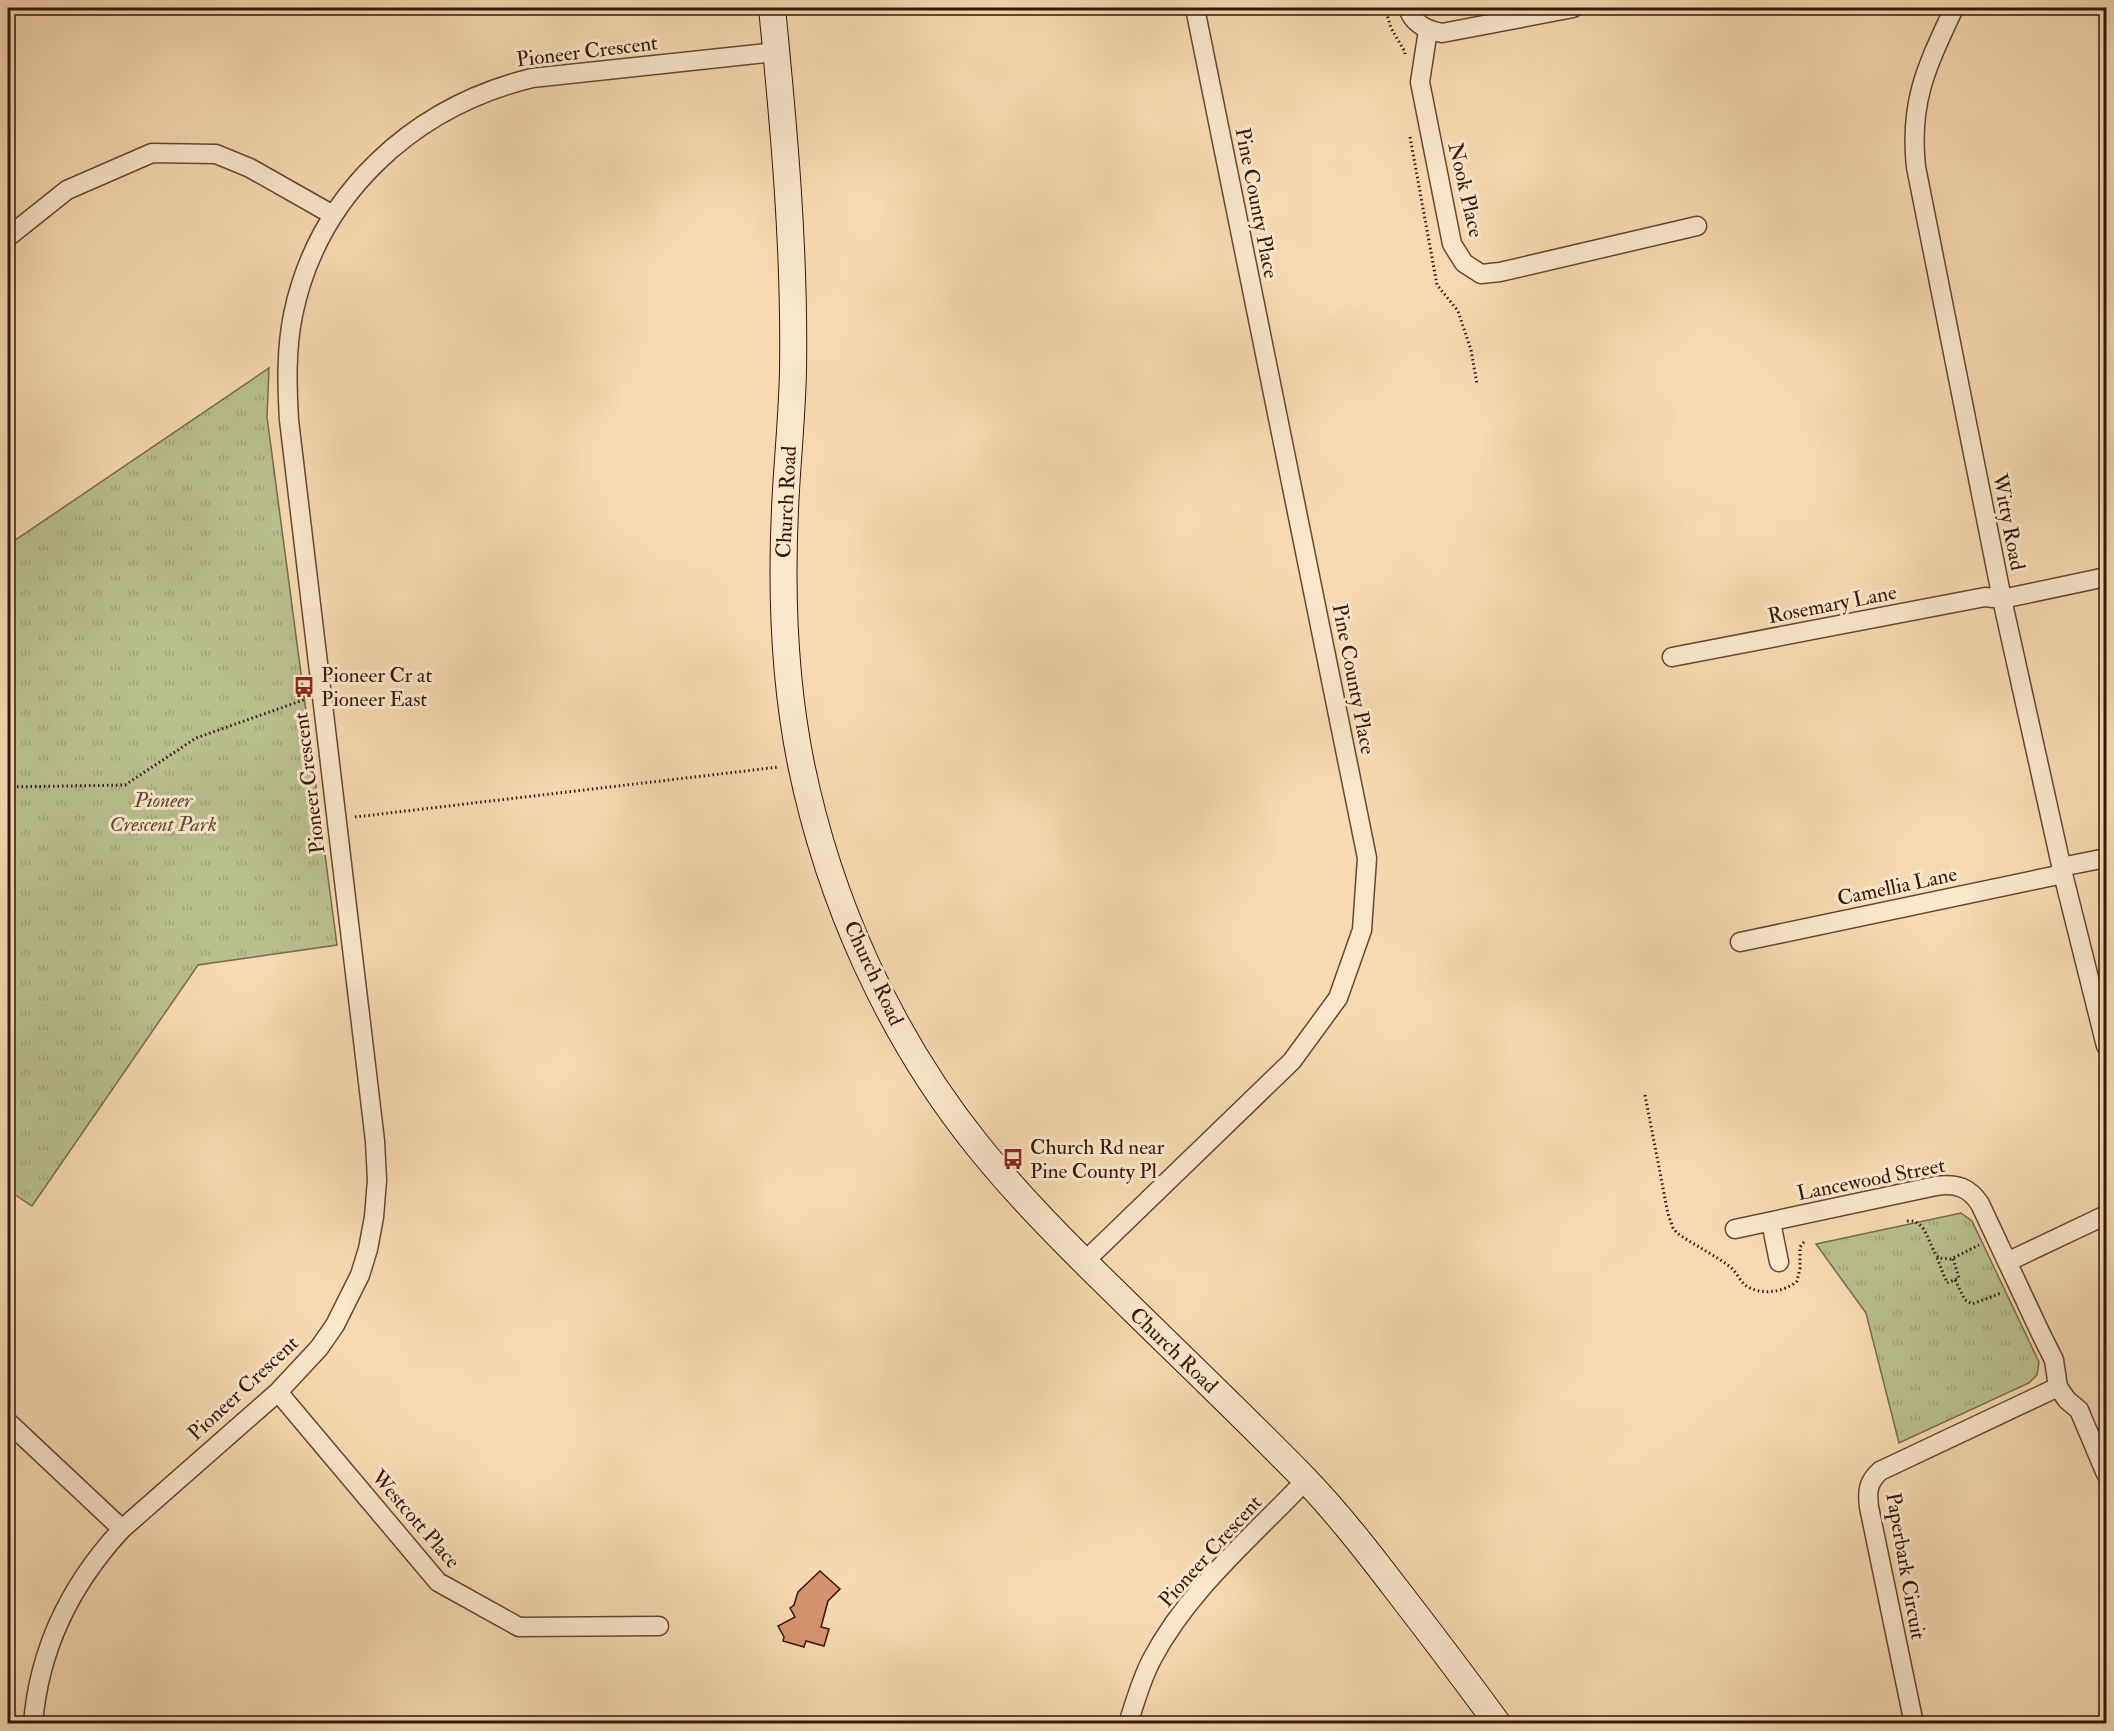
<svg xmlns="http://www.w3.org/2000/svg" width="2114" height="1731" font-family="'IM FELL Double Pica',serif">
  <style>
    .grass { fill: url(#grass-tufts); stroke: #776b4c; stroke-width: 1.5 }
    .building { fill: #d6946e; stroke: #35160a; stroke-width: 1.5 }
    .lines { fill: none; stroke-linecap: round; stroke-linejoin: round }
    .minor-casing { stroke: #664734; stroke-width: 21 }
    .secondary-casing { stroke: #35160a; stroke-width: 28 }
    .path { stroke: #35160a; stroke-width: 3; stroke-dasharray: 1.5 3; stroke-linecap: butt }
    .minor { stroke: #fae7cc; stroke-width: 18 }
    .secondary { stroke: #fae7cc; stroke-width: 26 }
    .labels { text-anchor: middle; stroke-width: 6; stroke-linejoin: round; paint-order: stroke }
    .street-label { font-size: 21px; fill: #35160a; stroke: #fae7cc }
    .poi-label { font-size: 21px; fill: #35160a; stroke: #fae7cc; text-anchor: start }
    .park-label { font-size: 21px; font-style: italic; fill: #5d4932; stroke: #fae7cc }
  </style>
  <defs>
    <pattern id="grass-tufts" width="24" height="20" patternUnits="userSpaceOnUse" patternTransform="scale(1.5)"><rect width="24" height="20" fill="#b9c08e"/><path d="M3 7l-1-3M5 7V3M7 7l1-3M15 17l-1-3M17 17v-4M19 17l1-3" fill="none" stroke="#a0a479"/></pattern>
  </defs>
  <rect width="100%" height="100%" fill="#f7dab1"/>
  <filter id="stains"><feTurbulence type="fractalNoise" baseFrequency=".00333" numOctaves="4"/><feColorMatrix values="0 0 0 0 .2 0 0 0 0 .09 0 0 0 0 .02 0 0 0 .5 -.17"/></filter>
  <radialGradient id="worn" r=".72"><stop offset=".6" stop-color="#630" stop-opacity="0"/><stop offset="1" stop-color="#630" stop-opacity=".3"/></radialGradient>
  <path class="grass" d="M269,368l-2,49 70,528 -139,20 -166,241 -24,-16v-645z
    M1961,1213l11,8 67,141 -2,13 -8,8 -130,60 -33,-130 -50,-69z"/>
  <path class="building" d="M820,1571l20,18 -12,12 -7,26 8,2 -5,17 -18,-5 -2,6 -21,-6 1,-4 -6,-11 17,-9 -5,-9 4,-3 4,-13z"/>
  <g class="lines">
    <defs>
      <path id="minor" d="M1408,8c5,16 18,22 34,25l131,-25
        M1954,8c-27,58 -45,93 -38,159l86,432 61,275 43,172
        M1428,30l-8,52 32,162 12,19 17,11 19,-2 197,-46
        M8,237l59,-47 85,-37 64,1 34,14 83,47
        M1672,657l313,-60 17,2 104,-22
        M2061,867l45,-9
        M1740,942l323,-68
        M1771,1222l8,40
        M1735,1229l201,-43c20,-3 33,1 44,18l61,130 13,26 4,27 9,13 12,10 27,64
        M1084,1262l208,-201 46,-63 24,-68 5,-72 -172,-850
        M2007,1262l99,-47
        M278,1392l160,190 81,45 140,-1
        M8,1422l114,107
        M33,1724c6,-76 38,-140 89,-195l156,-137 41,-44 16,-23 25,-50 8,-26 6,-32 3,-37 -2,-39 -86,-721c-2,-35 -3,-70 4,-105 25,-122 121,-208 239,-237l244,-26
        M1128,1724c7,-22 13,-44 24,-65 37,-70 100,-122 154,-179
        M1914,1724l-45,-217c-2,-16 -1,-25 11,-36l178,-84"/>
      <path id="secondary" d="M772,8c12,121 23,242 21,363 -1,47 -6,92 -8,138 -4,86 -1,171 16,255 28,137 89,273 177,382 41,51 88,98 135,144 63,62 127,123 189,186 35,36 65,75 95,114 34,44 68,89 101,134"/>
    </defs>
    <use href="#minor" class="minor-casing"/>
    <use href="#secondary" class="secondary-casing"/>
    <path class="path" d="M1385,8l6,20 14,24v2
      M1410,137l27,148 21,26 13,39 6,34
      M8,787l117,-2 71,-47 110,-39
      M355,817l424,-50
      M1645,1095l23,119 5,14 4,5c17,12 36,21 52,33 7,5 10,13 15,18 14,12 40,9 53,-3l3,-13v-21l4,-5
      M1907,1221c21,-2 20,25 32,37l12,1 28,-14
      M1937,1258l10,25 12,-5 -6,-20
      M1955,1280l10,20 7,4 29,-11"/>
    <use href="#minor" class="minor"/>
    <use href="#secondary" class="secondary"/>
  </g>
  <defs>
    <symbol id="bus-bare" viewBox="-9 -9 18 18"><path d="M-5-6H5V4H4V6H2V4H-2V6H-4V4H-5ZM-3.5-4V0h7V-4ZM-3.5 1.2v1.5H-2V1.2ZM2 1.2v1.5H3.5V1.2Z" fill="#8f2418" stroke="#fae7cc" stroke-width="2.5" paint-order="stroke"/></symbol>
  </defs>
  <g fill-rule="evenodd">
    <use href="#bus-bare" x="289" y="672" width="30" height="30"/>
    <use href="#bus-bare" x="998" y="1144" width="30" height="30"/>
  </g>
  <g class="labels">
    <g class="street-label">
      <text transform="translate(587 51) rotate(-7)" y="7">Pioneer Crescent</text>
      <text transform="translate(1466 190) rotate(77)" y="7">Nook Place</text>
      <text transform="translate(1257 203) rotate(79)" y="7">Pine County Place</text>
      <text transform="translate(786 502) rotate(-87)" y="7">Church Road</text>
      <text transform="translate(2009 522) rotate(79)" y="7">Witty Road</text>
      <text transform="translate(1832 604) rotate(-11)" y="7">Rosemary Lane</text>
      <text transform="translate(1354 679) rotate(79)" y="7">Pine County Place</text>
      <text transform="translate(309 783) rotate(-97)" y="7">Pioneer Crescent</text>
      <text transform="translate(1897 886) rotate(-12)" y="7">Camellia Lane</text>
      <text transform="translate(874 973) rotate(65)" y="7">Church Road</text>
      <text transform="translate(1871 1179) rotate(-11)" y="7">Lancewood Street</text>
      <text transform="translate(1174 1350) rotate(44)" y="7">Church Road</text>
      <text transform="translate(243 1388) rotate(-43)" y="7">Pioneer Crescent</text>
      <text transform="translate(416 1519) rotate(49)" y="7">Westcott Place</text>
      <text transform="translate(1210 1551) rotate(-48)" y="7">Pioneer Crescent</text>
      <text transform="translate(1906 1566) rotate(80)" y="7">Paperbark Circuit</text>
    </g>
    <g class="poi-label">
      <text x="321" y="682">Pioneer Cr at<tspan x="321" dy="24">Pioneer East</tspan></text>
      <text x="1030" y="1154">Church Rd near<tspan x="1030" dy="24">Pine County Pl</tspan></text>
    </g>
    <g class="park-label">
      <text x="163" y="807">Pioneer<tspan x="163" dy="24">Crescent Park</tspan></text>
    </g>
  </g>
  <rect width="2114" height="1731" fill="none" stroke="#f7dab1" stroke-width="30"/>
  <rect x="9" y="9" width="2096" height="1713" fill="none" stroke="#35160a" stroke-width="3"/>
  <rect x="15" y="15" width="2084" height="1701" fill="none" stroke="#35160a" stroke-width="1.5"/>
  <rect width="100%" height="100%" filter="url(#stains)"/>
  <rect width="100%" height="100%" fill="url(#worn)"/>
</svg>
